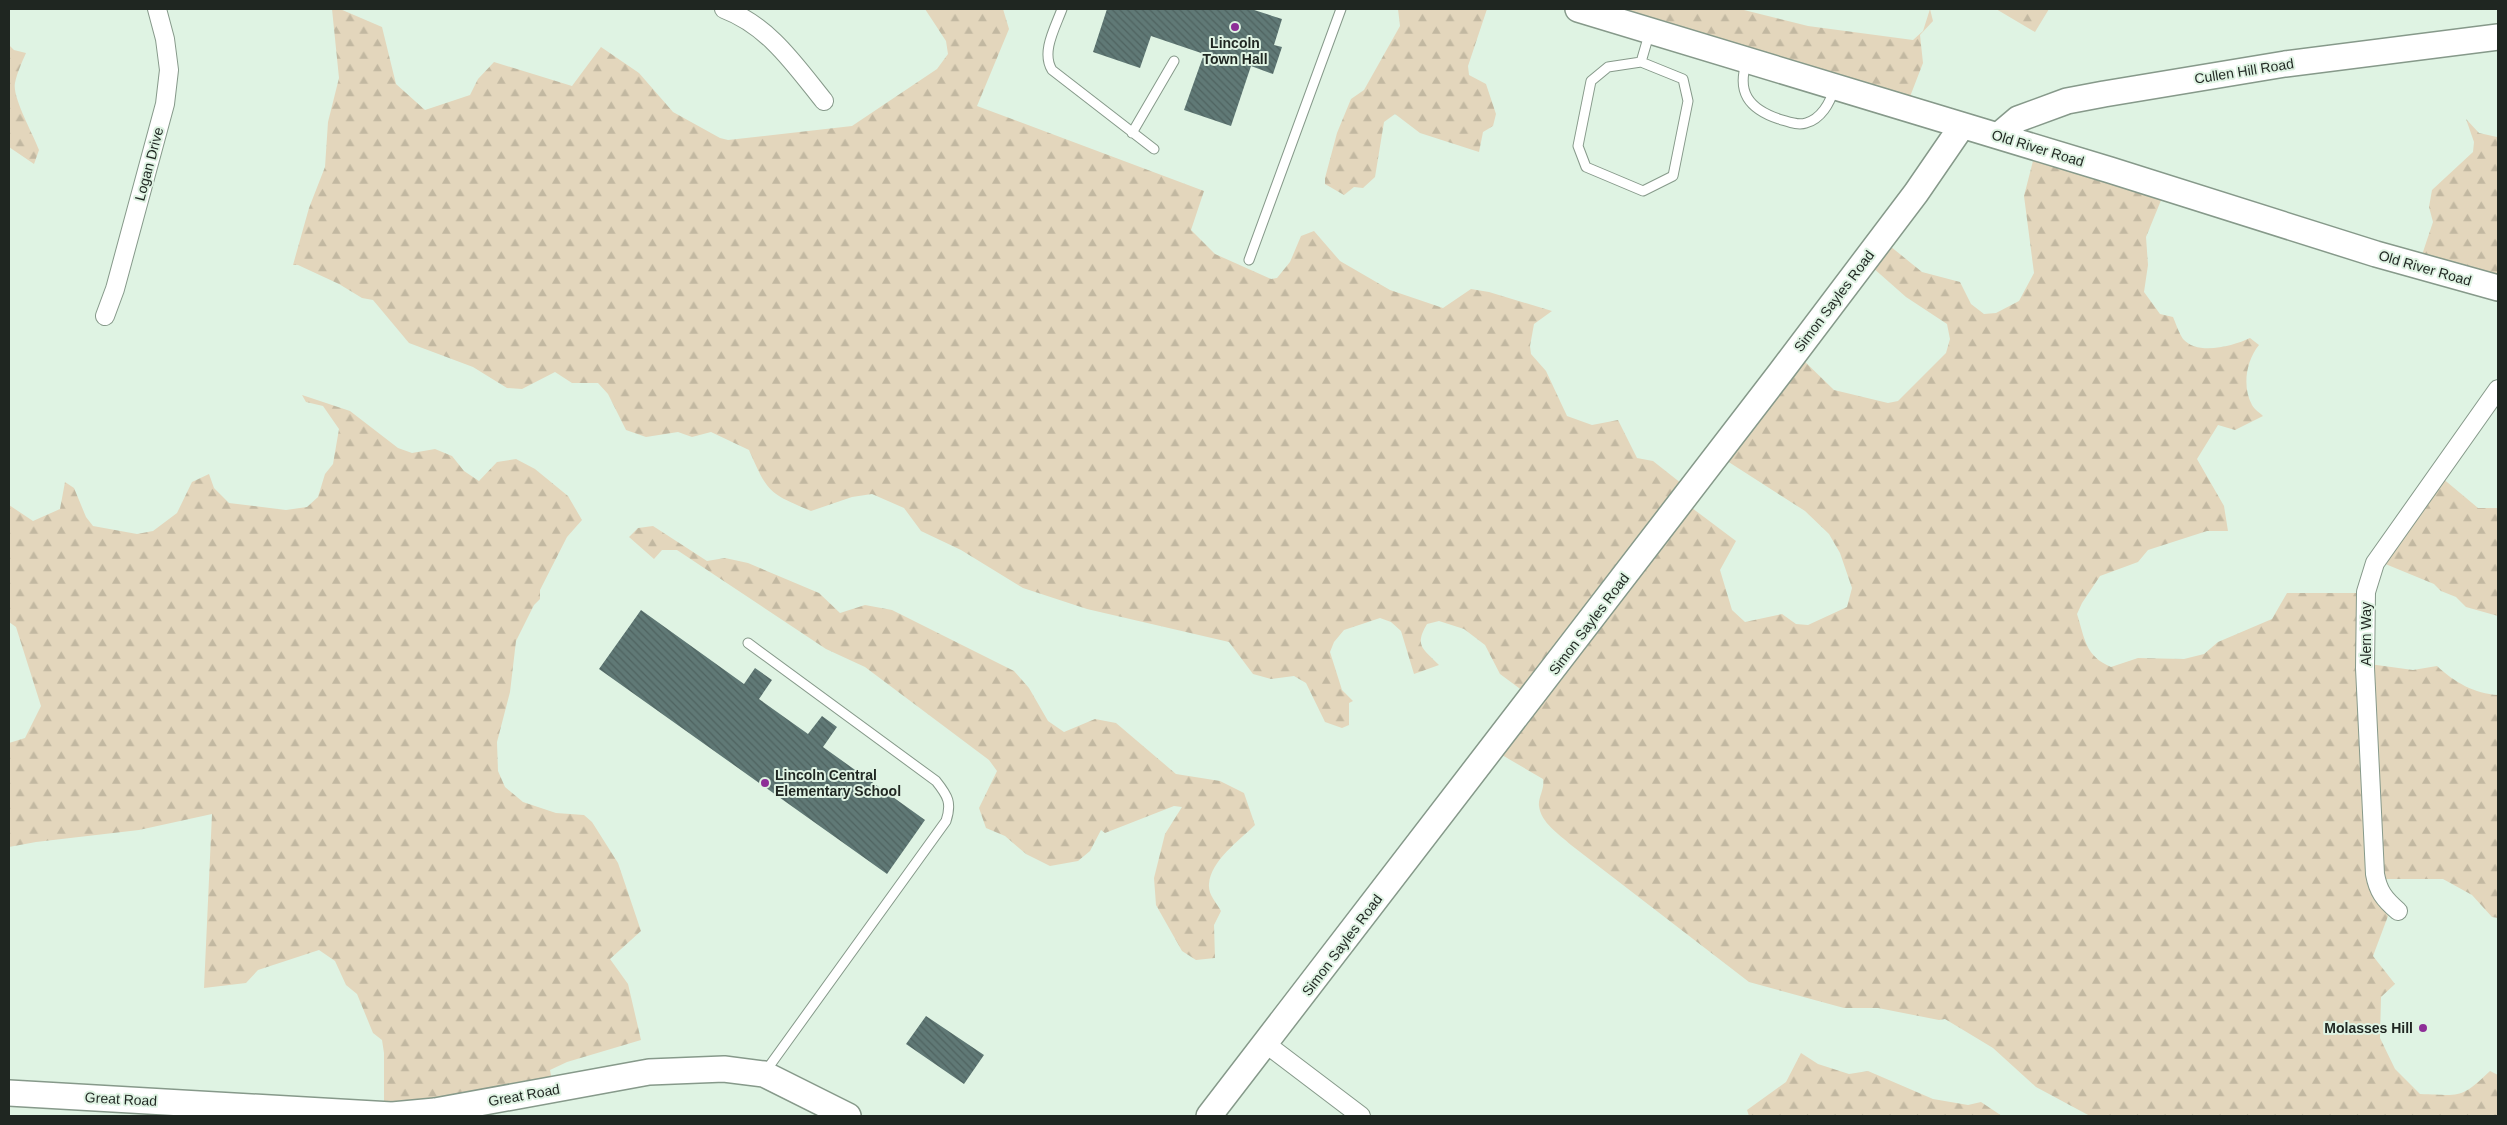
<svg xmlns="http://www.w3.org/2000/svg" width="2507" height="1125" font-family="Arial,sans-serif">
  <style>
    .forest { fill: url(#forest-firs) }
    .building { fill: url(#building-back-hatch) }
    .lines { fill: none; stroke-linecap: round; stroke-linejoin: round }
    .lane-casing { stroke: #86998a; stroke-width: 11 }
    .street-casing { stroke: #86998a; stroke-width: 20 }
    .secondary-casing { stroke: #86998a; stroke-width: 28 }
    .lane { stroke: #fff; stroke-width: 9 }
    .street { stroke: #fff; stroke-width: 18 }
    .secondary { stroke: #fff; stroke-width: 25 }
    .poi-dot { fill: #8d2e97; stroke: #dff3e3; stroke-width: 2 }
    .labels { text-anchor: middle; stroke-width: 4; stroke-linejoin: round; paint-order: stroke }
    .poi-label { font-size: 14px; font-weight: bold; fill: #1f2621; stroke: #dff3e3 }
    .street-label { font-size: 14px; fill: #1f2621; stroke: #dff3e3 }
  </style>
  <defs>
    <pattern id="forest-firs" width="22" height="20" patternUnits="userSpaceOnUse" patternTransform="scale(1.25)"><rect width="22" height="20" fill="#e3d6bc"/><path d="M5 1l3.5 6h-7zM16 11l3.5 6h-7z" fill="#c2b8a1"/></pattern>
    <pattern id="building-back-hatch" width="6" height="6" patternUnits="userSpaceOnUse" patternTransform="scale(1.25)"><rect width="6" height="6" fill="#607976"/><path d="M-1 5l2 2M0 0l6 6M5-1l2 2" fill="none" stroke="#4f6360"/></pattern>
  </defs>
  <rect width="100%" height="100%" fill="#dff3e3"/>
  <path class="forest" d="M332,9h8l42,18 14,57 29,26 45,-15 8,-16 16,-17 78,24 29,-39 38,26 34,39 47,26 8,2 124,-14 85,-57 11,-15 -2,-13 -21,-32h78l6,20 -32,77 227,85 -13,39 24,24 56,25 6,-1 13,-16 11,-26 13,-5 26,30 50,29 53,18 28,-19 18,3 63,19 -18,13 -4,22 1,8 15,17 21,45 25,9 26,-5 19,38 16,3 38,30 -3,14 48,36 -16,29 12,40 13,12 37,-8 14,10 12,1 39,-18 5,-19 -12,-35 -11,-19 -24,-23 -81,-52 75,-103 35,34 54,13 10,-2 48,-48 4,-14 -3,-15 -41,-27 -34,-30 13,-25 37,30 38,10 11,22 13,10 12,-1 23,-12 15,-28 -10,-77 11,-43 129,40 -18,44 2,28 -4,27 16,22 13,3c3,7 6,16 10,22 15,17 50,7 67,-1l9,7c-13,16 -17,42 -7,60 2,4 8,8 11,11l-28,14 -17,-5 -21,34 27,47 4,25h-21l-59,19 -10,12 -38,14 -18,27 -5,11c8,25 8,42 34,53l27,-9 46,1 20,-5 14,-12 54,-23 15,-26h74l1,70 51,7 24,-4c17,16 38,28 61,29v223l-6,-1 -20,-22 -29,-16h-68l7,27 6,10 -15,40 22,28 -14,13 -1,41 15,31 25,25c40,1 40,6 70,-23l8,4v41h-408l-54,-29 -43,-39 -48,-29 -6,1 -61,-12h-34l-95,-26 -178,-137c-12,-11 -30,-22 -32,-39 -1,-9 6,-17 4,-27l-41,-24 33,-55 -35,-26 -15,-29 -21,-16 -25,-8 -12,3c-13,22 -4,25 12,41l-25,9 -13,-43 -10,-9 -11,-4 -36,12 -10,12 -4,10 12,38 11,11 -4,2v22l-7,3 -17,-6 -19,-39 -12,-7 -23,3 -18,-5 -24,-32 -142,-33 -64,-21 -62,-38 -40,-19 -17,-23 -32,-14 -20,3 -41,14c-43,-18 -43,-18 -62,-61l-38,-18 -19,5 -14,-5 -32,5 -20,-7 -18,-36 -10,-11h-26l-17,-11 -33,17 -15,-1 -34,-21 -64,-24 -36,-43 -11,-2 -23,-14 -41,-19h-5l16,-57 16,-41 3,-45 11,-44z
    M1398,9h89l-19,57 1,9 17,9 10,30 -3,12 -10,6 -4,20 -59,-19 -25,-19 -11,8 -9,55 -12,11 -9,-1 -10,8 -19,-11v-6l12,-45 14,-34 13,-9 36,-64z
    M1566,9h174l68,17 105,14 10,-9 7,-22 3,12 -13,14 3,28 -17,44z
    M1996,9h53l-14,23z
    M9,45l5,5 12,3c-4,9 -9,20 -11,30 -3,14 18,51 24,67l-5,14 -25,-17z
    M2466,119l13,14 18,4 1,2v143l-79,-18 14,-42 -4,-15 3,-17 41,-38 1,-10z
    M302,395l48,16 48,37 14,5 23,-4 17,7 12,15 15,10 18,-19 19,-3 19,10 33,27 14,24 -15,17 -27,53v9l-6,6 -18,36 -6,51 -13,50 1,29 7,16 18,15 33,11 28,2 8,7 26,41 23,68 -31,28 18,25 13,56 -74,22 -17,8 4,21 -170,23v-61l-2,-13 -9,-7 -16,-39 -11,-9 -11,-24 -16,-11 -61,20 -12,13 -42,5 8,-174 -73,16 -103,12 -27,5v-104l16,-5 16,-32 -25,-79 -7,-5v-117l24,16 27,-12 5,-27 9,6 12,29 7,9 44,8 16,-3 24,-18 15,-31 17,-8 5,14 15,15 57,7 21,-3 11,-10 7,-23 8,-10 6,-35 -16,-23 -17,-4z
    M2441,477l37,31h20v108l-32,-9 -10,-10 -15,-6 -7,-7 -51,-21z
    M653,526l54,35 18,-3 23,5 71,30 21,20 25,-8 27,5 122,61 15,17 19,33 16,11 31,-13 21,4 60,51 44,7 24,12 11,32c-16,16 -44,35 -46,59 -1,11 7,18 12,27l-7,14 1,33 -19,2 -14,-9 -26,-46 -2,-27 11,-44 17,-27 -8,-1 -69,27 -4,-3 -11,21 -12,10 -28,5 -24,-12 -21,-18 -19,-8 -7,-20 18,-37 -8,-11 -124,-93 -39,-18 -149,-99h-15l-8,9 -25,-22 9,-9z
    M1801,1053l17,11 31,10 19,-3 65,28 35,6 13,-3 21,14h-253l-2,-6 39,-28z"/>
  <path class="building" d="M1107,9h144l31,10 -8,26 8,2 -9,27 -22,-8 -20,60 -47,-16 20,-56 -53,-18 -11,32 -47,-16z
    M641,610l103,74 11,-16 17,12 -13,19 49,35 14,-18 15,11 -14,20 102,73 -38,54 -288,-205z
    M926,1016l58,39 -20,29 -58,-40z"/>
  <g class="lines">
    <defs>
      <path id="lane" d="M1062,9c-7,19 -21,43 -10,61l102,79
        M1747,61c-11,31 2,48 32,58 8,2 18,7 27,4 15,-4 24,-20 28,-34
        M1641,62l42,17 5,22 -15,75 -30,15 -57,-24 -8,-21 13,-65 17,-14 33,-5 9,-31
        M1132,133l42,-72
        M1249,260l92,-251
        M748,643l188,138c12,15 16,22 10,40l-181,251"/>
      <path id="street" d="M724,9c45,17 71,56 100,92
        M105,316l10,-27 50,-185 4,-34 -4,-31 -8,-30
        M2398,911c-14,-12 -20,-20 -23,-37l-10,-206 1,-76 9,-29 123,-174
        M1266,1044l95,72"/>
      <path id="secondary" d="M1578,9l532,161 266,84 122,34
        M1998,136l20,-17 49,-18 37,-7 181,-30 213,-27
        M9,1093l383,22 43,-4 214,-39 75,-3 40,5 84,42
        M1209,1116l571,-743 136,-180 46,-67"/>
    </defs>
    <use href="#lane" class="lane-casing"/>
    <use href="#street" class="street-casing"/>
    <use href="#secondary" class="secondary-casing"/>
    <use href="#lane" class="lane"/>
    <use href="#street" class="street"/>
    <use href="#secondary" class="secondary"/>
  </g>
  <g class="poi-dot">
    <circle cx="1235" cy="27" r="5"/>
    <circle cx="765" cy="783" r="5"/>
    <circle cx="2423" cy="1028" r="5"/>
  </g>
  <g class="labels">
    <g class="poi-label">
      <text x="1235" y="48">Lincoln<tspan x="1235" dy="16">Town Hall</tspan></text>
      <text x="775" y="780" text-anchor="start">Lincoln Central<tspan x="775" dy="16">Elementary School</tspan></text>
      <text x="2413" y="1033" text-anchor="end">Molasses Hill</text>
    </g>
    <g class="street-label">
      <text transform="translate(2244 71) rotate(-9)" y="5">Cullen Hill Road</text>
      <text transform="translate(2038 148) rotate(17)" y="5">Old River Road</text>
      <text transform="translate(149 164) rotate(-75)" y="5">Logan Drive</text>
      <text transform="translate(2425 268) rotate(16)" y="5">Old River Road</text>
      <text transform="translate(1834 301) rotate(-53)" y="5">Simon Sayles Road</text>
      <text transform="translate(1589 624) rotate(-53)" y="5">Simon Sayles Road</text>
      <text transform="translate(2366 634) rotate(-90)" y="5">Alern Way</text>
      <text transform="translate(1342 945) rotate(-53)" y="5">Simon Sayles Road</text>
      <text transform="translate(524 1095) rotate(-10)" y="5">Great Road</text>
      <text transform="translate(121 1099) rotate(3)" y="5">Great Road</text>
    </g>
  </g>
  <rect width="2507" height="1125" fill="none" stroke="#1f2621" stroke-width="20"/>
</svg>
